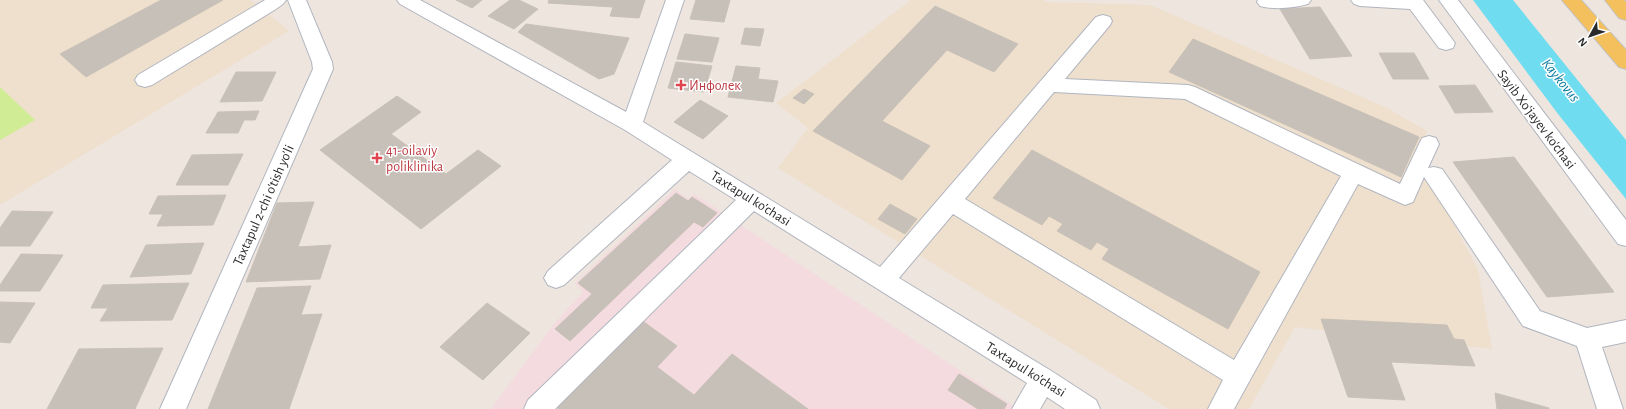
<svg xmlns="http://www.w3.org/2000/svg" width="1626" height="409" font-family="'Alegreya Sans',sans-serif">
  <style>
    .education { fill: #efe0cd }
    .medical { fill: #f4dbdf }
    .pitch { fill: #d0ec95 }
    .water { fill: #70dcf0 }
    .building { fill: #c6c0b9; stroke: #c9c1b7 }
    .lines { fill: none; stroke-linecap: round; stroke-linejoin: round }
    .minor-casing { stroke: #b1b5bf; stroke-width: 2 }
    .major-casing { stroke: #c4c4c4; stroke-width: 2 }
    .minor { fill: #fff; fill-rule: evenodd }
    .major { fill: #f3c05d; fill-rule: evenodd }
    .health-dot { fill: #e0444e; stroke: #fff; stroke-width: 1.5 }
    .labels { text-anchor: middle; stroke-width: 3; stroke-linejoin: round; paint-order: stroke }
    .health-label { font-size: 14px; fill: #be3a42; stroke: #fff; text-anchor: start }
    .street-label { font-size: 14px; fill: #2b2b2b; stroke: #fff }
    .water-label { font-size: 15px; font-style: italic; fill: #0c7c9f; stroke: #fff }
  </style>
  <rect width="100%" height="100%" fill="#ede5de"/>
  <path class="education" d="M0,0h251l38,31 -289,174z
    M911,0h132l4,2 103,3 237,103 40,23 -9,26 60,113 14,79 -197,-22 -46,82h-80l-391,-241 30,-40 -32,-25z"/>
  <path class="medical" d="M675,189l13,10 6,-5 324,215h-527l62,-84 30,-33 -8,-9z"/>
  <path class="pitch" d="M0,87l35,33 -35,20z"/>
  <path class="water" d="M1473,0h40l113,140v59l-68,-85z"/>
  <path class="building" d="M161,0h62l-137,77 -26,-23z
    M456,0h26l-10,8z
    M510,0h9l19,9 -24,20 -26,-13z
    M549,0h96l-6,18 -29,-2 3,-9 -65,-4z
    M696,0h34l-6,22 -34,-3z
    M935,6l83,38 -24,28 -47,-22 -65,71 48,25 -28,34 -89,-49z
    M1320,7l32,49 -42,3 -30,-50z
    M526,24l103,14 -15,36 -15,5 -81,-47z
    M745,28l19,1 -4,17 -19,-2z
    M685,34l34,4 -7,24 -35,-3z
    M1193,39l226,98 -18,40 -232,-105z
    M1379,53h35l15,26h-36z
    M676,62l36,4 -8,26 -36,-4z
    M736,66l24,2 -2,11 20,2 -5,21 -45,-5z
    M236,72h40l-14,29 -42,1z
    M1475,85l18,27 -38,1 -16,-27z
    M804,89l10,5 -10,10 -11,-6z
    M397,96l24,16 -30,22 55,40 32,-24 23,16 -80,63 -101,-79z
    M700,100l28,16 -25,23 -29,-17z
    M259,111l-4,9h-11l-6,13h-32l12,-21z
    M1032,150l228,122 -32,57 -126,-70 7,-10 -12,-7 -6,8 -34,-19 6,-7 -14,-8 -7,9 -49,-27z
    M243,154l-15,31h-52l16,-30z
    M1514,157l100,135 -67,5 -94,-135z
    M676,193l12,8 4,-4 25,16 -14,14 -9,-5 -124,119 -15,-12 37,-35 -14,-11z
    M226,195l-13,30 -56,1 6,-12h-14l9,-18z
    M314,202l-16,45 33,-2 -11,34 -74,3 31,-79z
    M890,204l27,15 -12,15 -27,-15z
    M12,211l41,1 -23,34h-30v-18z
    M204,243l-13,31 -61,3 16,-32z
    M21,254l42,1 -23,36h-40v-6z
    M189,283l-17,37 -72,1 8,-13h-17l12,-23z
    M311,286l-10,29 21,-1 -33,95h-81l49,-121z
    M0,302l35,1 -25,40 -10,-1z
    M487,303l43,30 -47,47 -43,-33z
    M637,317l40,29 -20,21 37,28 38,-41 76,55h-249l-9,-7z
    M1321,319l126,6 7,14 10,1 11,26 -84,-4 14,38 -57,-3z
    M163,348l-28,61h-88l32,-60z
    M959,374l48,30 -3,5h-26l-30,-19z
    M1495,393l54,15v1h-52z"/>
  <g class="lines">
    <defs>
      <path id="minor" d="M265,0h21l-3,4 -7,5 -124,76 -7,2 -7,-2 -3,-5 3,-5z
        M288,0h18l26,62 1,7 -147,340h-26l153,-340 -1,-7z
        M397,0h23l206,112 40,-112h18l-41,122 237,145 216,-250 7,-2 7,2 2,4 -2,4 -45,54 123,6 7,2 205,97 22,-46 7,-2 7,2 3,6 -11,24 6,-1 8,2 98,142 47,17 39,-8v22l-24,5 21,62h-26l-20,-63 -54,-20 -99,-149 -11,25 -8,3 -47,-21 -124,225h-26l15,-29 -270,-166 -54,64 154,94 43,28 4,9h-35l-18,-12 -7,12h-28l15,-26 -273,-172 -199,198h-31l4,-9 208,-200 -47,-29 -125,114 -8,3 -8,-3 -4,-7 4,-7 124,-111 -47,-30 -225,-126zM1054,92l131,7 156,77 -107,184 -269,-161z
        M1258,0h53l-3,4c-14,4 -34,6 -48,2l-3,-4z
        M1351,0h72l32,43 -2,5 -7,2 -7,-2 -29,-39 -50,-3 -6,-2z
        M1439,0h19l168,220v26l-8,-2z"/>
      <path id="major" d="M1562,0h19l45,50v19l-7,-2z
        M1605,0h19l2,2v18l-7,-2z"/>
    </defs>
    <use href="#minor" class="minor-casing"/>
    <use href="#major" class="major-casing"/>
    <use href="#minor" class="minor"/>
    <use href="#major" class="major"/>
  </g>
  <g class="health-dot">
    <path d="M679 79h4v4h4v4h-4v4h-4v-4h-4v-4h4z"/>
    <path d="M375 152h4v4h4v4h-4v4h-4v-4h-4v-4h4z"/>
  </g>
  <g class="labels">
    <g class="health-label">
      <text x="689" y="90">Инфолек</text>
      <text x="386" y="155">41-oilaviy<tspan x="386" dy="16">poliklinika</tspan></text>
    </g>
    <g class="street-label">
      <text transform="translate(1537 119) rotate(53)" y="5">Sayib Xo'jayev ko'chasi</text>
      <text transform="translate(751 198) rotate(32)" y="5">Taxtapul ko'chasi</text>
      <text transform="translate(263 205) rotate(-66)" y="5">Taxtapul 2-chi o'tish yo'li</text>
      <text transform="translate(1026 369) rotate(32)" y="5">Taxtapul ko'chasi</text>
    </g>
    <g class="water-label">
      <text transform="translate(1561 80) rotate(51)" y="5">Kaykovus</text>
    </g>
  </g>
  <g transform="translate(1590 36) rotate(230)" stroke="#ffffff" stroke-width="3" paint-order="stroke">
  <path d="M0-3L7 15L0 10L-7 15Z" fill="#2b2b2b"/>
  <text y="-6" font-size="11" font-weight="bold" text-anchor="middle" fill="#2b2b2b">N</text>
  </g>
</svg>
